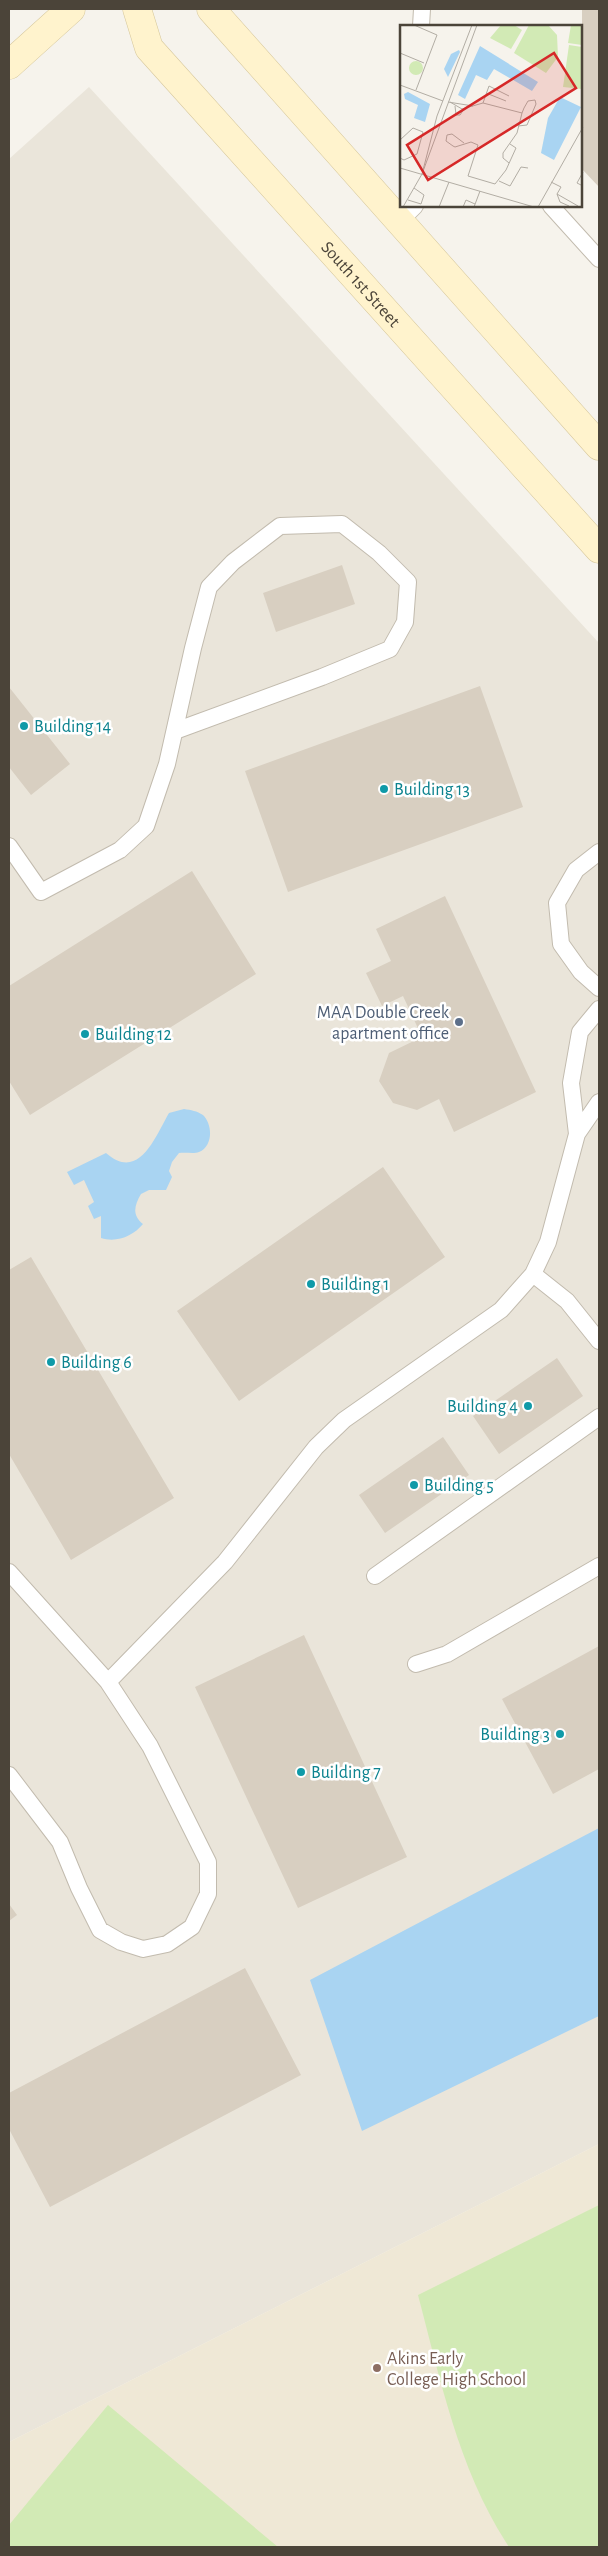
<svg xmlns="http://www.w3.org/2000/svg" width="608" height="2556" font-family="'Alegreya Sans',sans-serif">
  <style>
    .residential { fill: #eae5da }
    .education { fill: #efe8d6 }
    .green { fill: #d2eab5 }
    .water { fill: #a9d4f2 }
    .building { fill: #d8cfc1 }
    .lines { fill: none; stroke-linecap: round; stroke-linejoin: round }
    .lane-casing { stroke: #c2bbae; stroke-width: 18 }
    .secondary-casing { stroke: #d6c79b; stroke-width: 29 }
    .lane { stroke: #fff; stroke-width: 16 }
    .secondary { stroke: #fff3cd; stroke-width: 28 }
    .culture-dot { fill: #0f9aa8; stroke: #fff; stroke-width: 2 }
    .service-dot { fill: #5c6f8a; stroke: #fff; stroke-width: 2 }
    .education-dot { fill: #8d6e63; stroke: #fff; stroke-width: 2 }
    .labels { text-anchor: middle; stroke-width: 5; stroke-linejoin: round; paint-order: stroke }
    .street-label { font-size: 18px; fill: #4b4439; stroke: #fff }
    .culture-label { font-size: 18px; fill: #0d838f; stroke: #fff; text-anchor: start }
    .service-label { font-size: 18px; fill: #4e5e75; stroke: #fff; text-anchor: end }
    .education-label { font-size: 18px; fill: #785e54; stroke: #fff; text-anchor: start }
    .inset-road { fill: none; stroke: #b2ada4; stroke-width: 1 }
    .view { fill: #d62828; fill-opacity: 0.15; stroke: #d62828; stroke-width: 2.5 }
    .inset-edge { fill: none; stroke: #4b4439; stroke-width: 2.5 }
  </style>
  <rect width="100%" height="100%" fill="#f6f3ec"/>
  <path class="residential" d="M89,87l510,556v1501l-590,298v-2283z"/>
  <path class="education" d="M599,2144v403h-590v-105z"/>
  <path class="green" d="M599,2205v342h-90c-50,-76 -68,-165 -91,-252z
    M108,2405l170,142h-269v-22z"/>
  <path class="water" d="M184,1109c7,1 13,2 19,6 10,10 10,31 -4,37 -5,2 -13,0 -20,1l-7,9 -3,9 3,6 -6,13h-17l-8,4c-7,12 -9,21 2,30 -10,12 -26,19 -42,14v-22l-7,3 -6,-13 6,-4 -10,-22 -10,5 -7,-13 39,-19c33,29 49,-16 63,-40z
    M599,1828v188l-237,115 -52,-151z"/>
  <path class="building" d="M582,9h17v178l-17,-18z
    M342,565l13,39 -79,28 -13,-39z
    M480,686l43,121 -235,85 -43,-121z
    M9,687l61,77 -39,31 -22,-28z
    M192,871l64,103 -226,141 -21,-34v-95z
    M445,896l91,196 -82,40 -15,-33 -22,11 -24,-7 -14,-22 10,-28 33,-16 -19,-41 -21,10 -16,-33 25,-12 -15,-32z
    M383,1167l62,90 -206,144 -62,-90z
    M31,1257l143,241 -103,62 -62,-106v-184z
    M557,1358l26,38 -84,58 -26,-38z
    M443,1437l26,38 -84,58 -26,-38z
    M304,1635l103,222 -109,51 -103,-221z
    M599,1646v123l-46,25 -51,-95z
    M9,1904l8,11 -8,6z
    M245,1968l56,107 -251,132 -41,-78v-36z"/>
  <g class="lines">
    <defs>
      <path id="lane" d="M421,26l1,-17
        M551,206l48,53
        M400,221l15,-15
        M9,846l32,46 79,-42 26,-24 21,-62 26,-116 16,-61 24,-25 47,-36 62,-2 37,29 29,29 -3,40 -15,27 -68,28 -147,54
        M599,852l-23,18 -19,33 4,41 20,28 18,16
        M577,1134l-6,-51 9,-51 19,-23
        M533,1274l34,27 32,40
        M9,1572l99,110 42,64 58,116v32l-16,33 -25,17 -24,5 -22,-7 -21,-12 -21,-42 -19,-46 -51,-67
        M375,1576l224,-159
        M416,1664l31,-10 152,-88
        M108,1682l117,-120 91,-115 28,-27 157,-110 32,-36 15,-32 29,-108 22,-32"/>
      <g id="secondary">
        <path id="s1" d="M137,9l12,39 450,501"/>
        <path d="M211,9l388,437"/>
        <path d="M9,65l62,-56"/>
      </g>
    </defs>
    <use href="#lane" class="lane-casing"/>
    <use href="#secondary" class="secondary-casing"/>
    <use href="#lane" class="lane"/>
    <use href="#secondary" class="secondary"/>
  </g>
  <g class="culture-dot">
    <circle cx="24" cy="726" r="5"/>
    <circle cx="384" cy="789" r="5"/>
    <circle cx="85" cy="1034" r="5"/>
    <circle cx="311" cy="1284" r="5"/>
    <circle cx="51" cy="1362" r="5"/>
    <circle cx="528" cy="1406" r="5"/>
    <circle cx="414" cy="1485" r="5"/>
    <circle cx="560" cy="1734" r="5"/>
    <circle cx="301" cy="1772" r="5"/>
  </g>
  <circle class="service-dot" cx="459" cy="1022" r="5"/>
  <circle class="education-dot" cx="377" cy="2368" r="5"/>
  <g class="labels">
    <g class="street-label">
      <text dy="6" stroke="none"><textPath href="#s1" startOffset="358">South 1st Street</textPath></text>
    </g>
    <g class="culture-label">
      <text x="34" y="732">Building 14</text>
      <text x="394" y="795">Building 13</text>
      <text x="95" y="1040">Building 12</text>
      <text x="321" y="1290">Building 1</text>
      <text x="61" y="1368">Building 6</text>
      <text x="518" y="1412" text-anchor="end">Building 4</text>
      <text x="424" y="1491">Building 5</text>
      <text x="550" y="1740" text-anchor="end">Building 3</text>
      <text x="311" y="1778">Building 7</text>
    </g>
    <g class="service-label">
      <text x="449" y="1018">MAA Double Creek<tspan x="449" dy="21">apartment office</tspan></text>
    </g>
    <g class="education-label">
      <text x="387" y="2364">Akins Early<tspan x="387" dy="21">College High School</tspan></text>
    </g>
  </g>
  <g transform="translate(400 25)">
    <rect width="182" height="182" fill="#f6f3ec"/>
    <path d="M101,0h13l8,5 -11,19 -21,-11zM129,0h19l9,10 1,22 -12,16 -32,-20zM171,0h11v20l-14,-2zM169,20l13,2v42l-19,-2zM9 43a7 7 0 1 1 14 0a7 7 0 1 1-14 0Z" fill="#d2eab5"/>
    <path d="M80,21l58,36 -6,9 -38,-22 -7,11 -11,-5 -11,24 -7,-4zM59,25l1,2 -12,25 -4,-8 7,-15zM8,67l22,12 -5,18 -11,-4 4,-13 -13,-6 -1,-5zM160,72l21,10 -27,53 -13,-7 7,-35z" fill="#a9d4f2"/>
    <path class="inset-road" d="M14,0l23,10 -21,55M0,28l24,10M0,60l43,16M86,68l20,8M48,77l25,4M50,77l12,7 21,-6 39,10M83,78l6,-17 20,10M55,81l1,9h4l4,-6M0,115l13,-12 10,4 -6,22 -13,6 -4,-2M64,118l-12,-9 -5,1 -1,6 7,5 2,1 16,-5 7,3 -10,31 27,8 11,-14 10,-22 -6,-4M109,138l-6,-5v-5l14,-20 5,-20 2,-5 4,-7 7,-1 1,4 -9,21 -9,1M0,143l134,39M183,147l-6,11 6,3M22,149l55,-149M22,149l15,-58 35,-91M99,156l11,5 11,-19 7,1M151,157l10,5 -4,7 3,8 9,4M157,169l21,12M8,175l13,4 3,-9 -10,-7M3,182l19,-33M39,182l10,-25M63,182l3,-7 9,4M74,182l6,-16M138,182l45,-80"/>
    <path class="view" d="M154,28l22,35 -148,92 -21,-35z"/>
    <rect width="182" height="182" class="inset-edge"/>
  </g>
  <rect width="608" height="2556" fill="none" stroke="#4b4439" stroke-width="20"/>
</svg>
